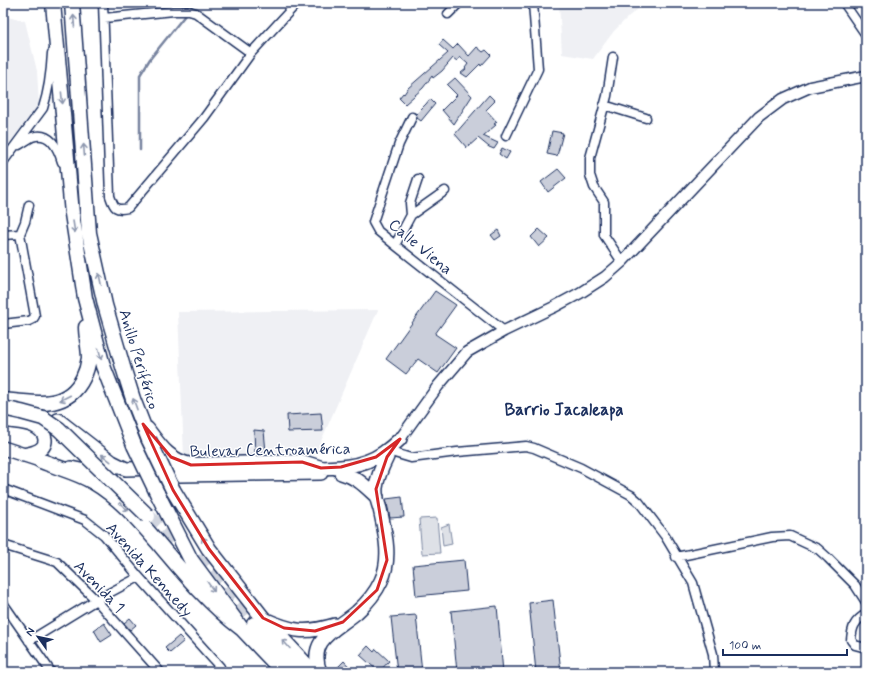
<svg xmlns="http://www.w3.org/2000/svg" width="869" height="675" font-family="Mynerve,sans-serif">
  <style>
    .built { fill: #eff0f4 }
    .green { fill: #dee1e7; stroke: #7c88a2 }
    .lines { fill: none; stroke-linecap: round; stroke-linejoin: round }
    .stream { stroke: #77839f; stroke-width: 2.5 }
    .building { fill: #caceda; stroke: #1b2f5e }
    .trunk-tunnel { stroke: #d1d5df; stroke-width: 14; stroke-dasharray: 14 7; stroke-linecap: butt }
    .minor-casing { stroke: #1b2f5e; stroke-width: 11 }
    .tertiary-casing { stroke: #1b2f5e; stroke-width: 13 }
    .primary-casing { stroke: #1b2f5e; stroke-width: 16 }
    .trunk-casing { stroke: #1b2f5e; stroke-width: 17 }
    .minor { stroke: #fff; stroke-width: 8 }
    .tertiary { stroke: #fff; stroke-width: 10 }
    .primary { stroke: #fff; stroke-width: 13 }
    .trunk { stroke: #fff; stroke-width: 14 }
    .trunk-bridge-casing { stroke: #1b2f5e; stroke-width: 17; stroke-linecap: butt }
    .trunk-bridge { stroke: #fff; stroke-width: 14 }
    .oneway { stroke: #8d97ae }
    .marked { fill: none; stroke: #d62828; stroke-width: 3; stroke-linejoin: round }
    .labels { text-anchor: middle; stroke-width: 3; stroke-linejoin: round; paint-order: stroke }
    .street-label { font-size: 16px; fill: #1b2f5e; stroke: #fff }
    .neighbourhood-label { font-size: 17px; font-weight: bold; fill: #1b2f5e; stroke: #fff }
  </style>
  <rect width="100%" height="100%" fill="#fff"/>
  <filter id="ink" filterUnits="userSpaceOnUse"><feTurbulence type="fractalNoise" baseFrequency=".025" numOctaves="2"/><feDisplacementMap in="SourceGraphic" scale="8" xChannelSelector="R" yChannelSelector="G"/><feConvolveMatrix kernelMatrix="1 2 1 2 8 2 1 2 1" color-interpolation-filters="sRGB"/></filter>
  <g filter="url(#ink)">
    <path class="built" d="M559,3h87l-17,13 -15,15 -21,28 -31,-5z
      M3,16l22,5 12,50 2,34 -36,46z
      M378,310l-63,145 -131,1 -6,-144z"/>
    <path class="green" d="M437,518l3,35 -18,1 -3,-35z
      M449,524l3,20 -9,2 -2,-19z"/>
    <g class="lines">
      <path class="stream" d="M189,10l4,-7
        M140,150v-75l10,-16 36,-45"/>
    </g>
    <path class="building" d="M443,40l10,9 5,-5 11,12 8,-9 6,5 3,-2 5,5 -10,11 -1,-2 -13,13 -6,-4 5,-4 -1,-1 3,-4 -8,-7 -3,4 -4,-3 -11,13 -9,7 -1,-2 -9,12 -18,16 -6,-6 4,-5 1,1 4,-6 40,-35 -9,-8z
      M455,78l17,18 -18,28 -12,-14 15,-15 -10,-10z
      M489,95l6,6 -9,9 11,12 -3,2 2,1 -13,11 15,7 -4,6 -5,-2 -11,-9 -11,10 -12,-14z
      M430,99l5,5 -14,17 -4,-3 -1,-4 10,-10z
      M552,131l11,2 -6,23 -10,-2z
      M502,148l8,4 -4,7 -7,-5z
      M558,169l8,9 -18,14 -7,-10z
      M539,229l10,9 -10,9 -8,-10z
      M498,230l3,6 -6,4 -4,-5z
      M435,291l21,14 -21,29 21,14 -18,25 -20,-14 -12,15 -20,-15z
      M321,413l2,18 -35,1 -1,-17z
      M254,430l10,1 2,21 -11,3z
      M402,497l2,20 -14,1 -4,-19z
      M464,560l3,31 -51,5 -3,-31z
      M553,600l8,72h-25l-7,-69z
      M497,606l6,66h-46l-6,-61z
      M416,615l6,57h-25l-6,-55z
      M130,618l6,7 -6,5 -6,-7z
      M104,623l8,12 -11,7 -7,-12z
      M179,636l5,5 -14,12 -5,-5z
      M368,646l6,6 2,-3 13,12 -10,11 -19,-17z
      M344,661l10,11h-21z"/>
    <g class="lines">
      <path class="trunk-tunnel" d="M148,516l56,51 50,57"/>
      <defs>
        <path id="minor" d="M103,3l7,193c4,12 6,15 18,12l76,-90 47,-65 46,-50
          M844,3l22,32
          M448,14l11,-11
          M104,18l70,-7h15l7,2 55,40
          M613,57l-6,39 -17,62v17l4,12 10,15v33l18,27
          M604,105l42,13
          M412,117l-13,27 -26,78 5,9 17,14 109,86
          M506,136l32,-67 -5,-66
          M19,145c4,-2 9,-6 13,-8 18,-6 26,11 30,25
          M3,162l40,-54c6,-18 8,-36 9,-55
          M411,215l-1,-12 8,-24
          M3,235l17,-1
          M395,245l16,-30 34,-24
          M3,324l26,-3 4,-2 2,-3 -15,-82 5,-12 4,-17
          M391,452l20,6 46,-6 69,-6 8,2 47,20 50,27 8,7 26,34 28,47 20,71 1,18
          M3,489l82,31 19,15 35,42 81,90
          M3,545l54,17 39,38 64,72
          M676,557l96,-20 18,-1 28,13 10,9 27,27 11,17
          M3,603l48,69
          M866,614c-12,7 -14,14 -15,26l4,5 11,3
          M29,641l67,-41 43,-23"/>
        <path id="tertiary" d="M400,439l38,-53 29,-34 37,-21 50,-24 26,-14 25,-16 17,-15 137,-145 24,-18 27,-12 56,-11"/>
        <path id="primary" d="M3,420c10,2 22,2 31,6 13,6 16,21 1,26 -4,2 -8,2 -12,3
          M58,420l54,42 14,7 66,-2
          M3,448l49,16
          M71,468l14,3 26,2
          M310,468c25,0 51,0 73,-15 6,-4 12,-9 17,-14
          M341,473c16,4 24,13 36,24
          M180,475l141,-2
          M264,619c29,13 41,15 71,6
          M320,672c-13,-33 16,-42 37,-60 10,-9 19,-20 24,-31 11,-22 4,-49 -1,-72 -2,-7 -5,-13 -4,-21 1,-11 6,-21 11,-31"/>
        <path id="trunk" d="M53,3l19,211 13,84 18,68 31,79
          M72,3l17,230 16,72 18,62 10,32 16,41
          M3,400c30,3 64,11 80,-22 3,-6 5,-13 6,-20 0,-10 -3,-21 -3,-31
          M147,429c12,16 22,32 44,36l111,-3 19,6
          M41,461c17,7 37,12 52,21 26,15 47,40 66,62 26,31 51,61 83,85
          M173,490l36,59 54,69 50,54
          M157,493l34,67 51,69 41,43
          M254,624l43,48"/>
      </defs>
      <use href="#minor" class="minor-casing"/>
      <use href="#tertiary" class="tertiary-casing"/>
      <use href="#primary" class="primary-casing"/>
      <use href="#trunk" class="trunk-casing"/>
      <use href="#minor" class="minor"/>
      <use href="#tertiary" class="tertiary"/>
      <use href="#primary" class="primary"/>
      <use href="#trunk" class="trunk"/>
      <defs>
        <path id="trunk-bridge" d="M3,408l18,4 22,6 16,11 89,87
          M149,440l24,50
          M134,445l23,48"/>
      </defs>
      <use href="#trunk-bridge" class="trunk-bridge-casing"/>
      <use href="#trunk-bridge" class="trunk-bridge"/>
    </g>
    <defs><path id="oneway-shaft" d="M-6 0H5M1.5-3L5.5 0L1.5 3" fill="none" stroke-width="1.6" stroke-linecap="round" stroke-linejoin="round"/></defs>
    <g class="oneway">
      <use href="#oneway-shaft" transform="translate(74 21) rotate(-94)"/>
      <use href="#oneway-shaft" transform="translate(62 98) rotate(84)"/>
      <use href="#oneway-shaft" transform="translate(84 150) rotate(-94)"/>
      <use href="#oneway-shaft" transform="translate(74 227) rotate(81)"/>
      <use href="#oneway-shaft" transform="translate(100 279) rotate(-102)"/>
      <use href="#oneway-shaft" transform="translate(100 354) rotate(75)"/>
      <use href="#oneway-shaft" transform="translate(65 398) rotate(153)"/>
      <use href="#oneway-shaft" transform="translate(135 404) rotate(-110)"/>
      <use href="#oneway-shaft" transform="translate(106 458) rotate(-142)"/>
      <use href="#oneway-shaft" transform="translate(124 507) rotate(43)"/>
      <use href="#oneway-shaft" transform="translate(205 542) rotate(-121)"/>
      <use href="#oneway-shaft" transform="translate(211 587) rotate(54)"/>
      <use href="#oneway-shaft" transform="translate(286 644) rotate(-132)"/>
    </g>
  </g>
  <path class="marked" d="M143,424l28,33 20,8 111,-3 19,6 20,-1 35,-10 24,-18 -13,18 -11,32 11,71 -10,30 -34,32 -28,9 -31,-3 -21,-10 -54,-69 -36,-59z"/>
  <g class="labels">
    <g class="street-label">
      <text transform="translate(421 246) rotate(40)" y="6">Calle Viena</text>
      <text transform="translate(140 359) rotate(73)" y="6">Anillo Periférico</text>
      <text transform="translate(270 449) rotate(-1)" y="6">Bulevar Centroamérica</text>
      <text transform="translate(150 569) rotate(48)" y="6">Avenida Kennedy</text>
      <text transform="translate(100 586) rotate(46)" y="6">Avenida 1</text>
    </g>
    <g class="neighbourhood-label">
      <text x="564" y="415">Barrio Jacaleapa</text>
    </g>
  </g>
  <rect width="869" height="675" fill="none" stroke="#fff" stroke-width="16"/>
  <rect x="8" y="8" width="853" height="659" fill="none" stroke="#1b2f5e" stroke-width="1.5" filter="url(#ink)"/>
  <g transform="translate(38 637) rotate(303)" stroke="#ffffff" stroke-width="3" paint-order="stroke">
  <path d="M0-3L7 15L0 10L-7 15Z" fill="#1b2f5e"/>
  <text y="-6" font-size="11" font-weight="bold" text-anchor="middle" fill="#1b2f5e">N</text>
  </g>
  <path d="M723 649v6h124v-6" fill="none" stroke="#1b2f5e" stroke-width="2"/>
  <text x="729" y="649" font-size="12" fill="#1b2f5e" stroke="#ffffff" stroke-width="3" paint-order="stroke">100 m</text>
</svg>
